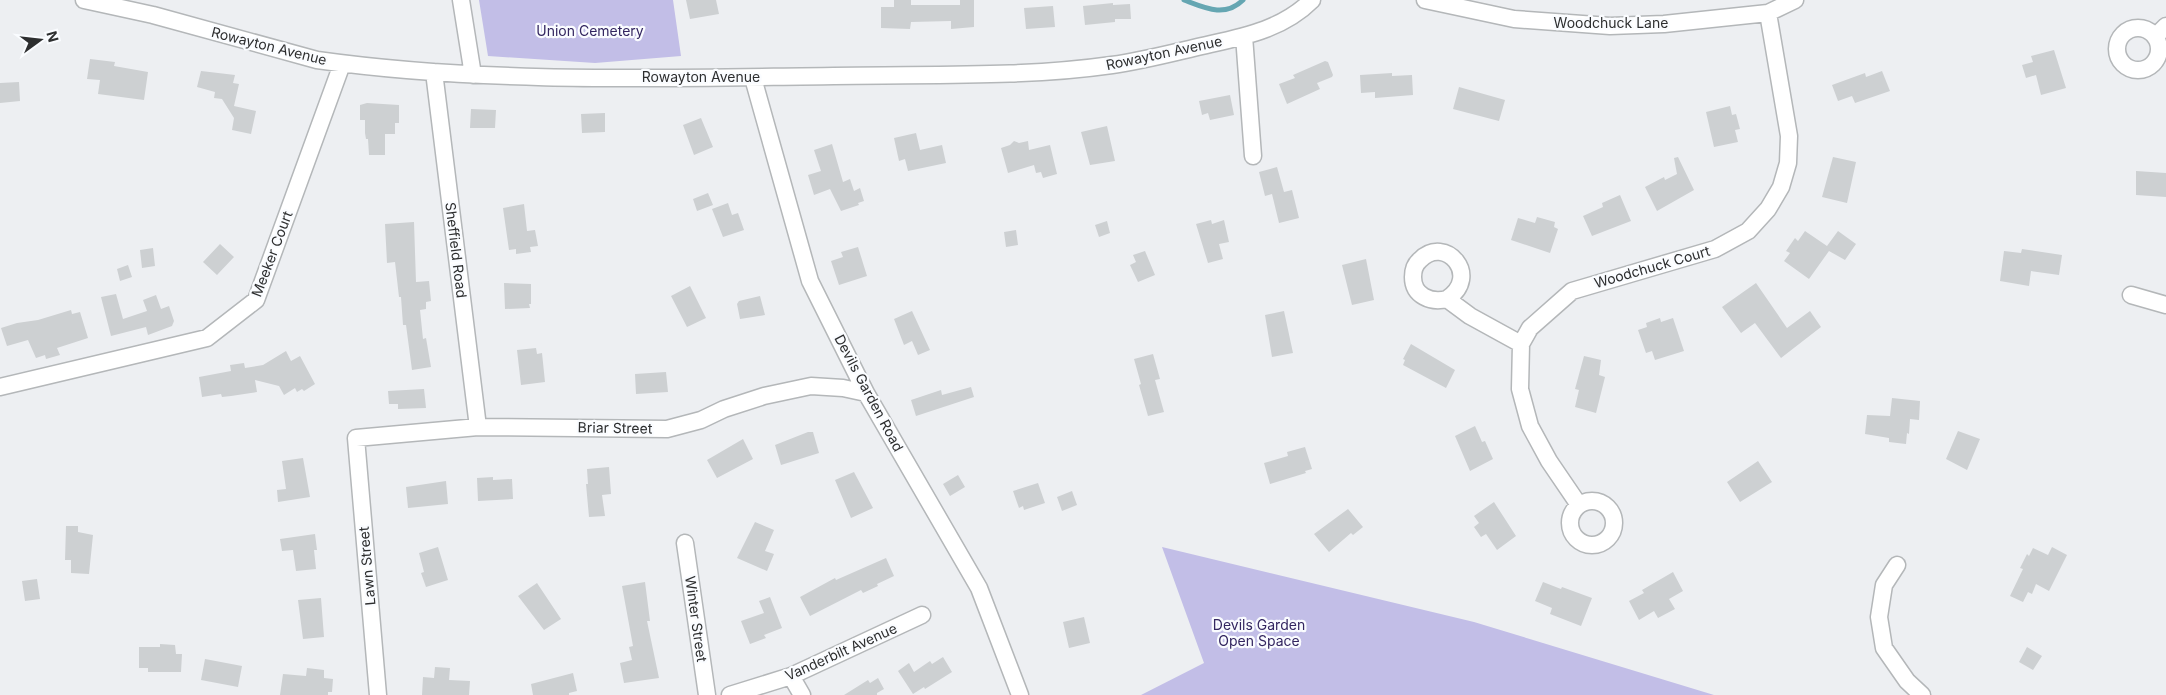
<svg xmlns="http://www.w3.org/2000/svg" width="2166" height="695" font-family="Inter,sans-serif">
  <style>
    .green { fill: #c2bee7 }
    .lines { fill: none; stroke-linecap: round; stroke-linejoin: round }
    .stream { stroke: #65a6b2; stroke-width: 5 }
    .building { fill: #cdd0d2 }
    .minor-casing { stroke: #b4b7b9; stroke-width: 19 }
    .minor { stroke: #fff; stroke-width: 16 }
    .labels { text-anchor: middle; stroke-width: 4.5; stroke-linejoin: round; paint-order: stroke }
    .street-label { font-size: 14px; fill: #2d2e2f; stroke: #fafcff }
    .park-label { font-size: 14px; fill: #332660; stroke: #fafcff }
  </style>
  <rect width="100%" height="100%" fill="#edeff2"/>
  <path class="green" d="M479,0h194l8,56 -86,7 -107,-7z
    M1162,547l312,75 240,73h-573l63,-32z"/>
  <g class="lines">
    <path class="stream" d="M1184,0c21,8 41,18 59,0"/>
  </g>
  <path class="building" d="M686,0h30l3,14 -29,5z
    M894,0h17v5h49v-5h14v27l-23,2v-8l-40,1 -1,7 -29,-1v-21h13z
    M1113,3v2l17,-1 1,15h-16v3l-30,3 -2,-19z
    M1053,6l2,21 -29,2 -2,-21z
    M2054,50l12,38 -25,7 -5,-20 -10,3 -4,-13 11,-3 -2,-6z
    M90,59l25,3 -1,4 34,6 -4,28 -46,-6 2,-14 -13,-1z
    M1325,61l3,1 5,13 -1,2 -15,6 3,6 -33,15 -8,-20 16,-6 -2,-3z
    M201,71l34,4 -2,8 6,1 -5,22 22,5 -5,23 -19,-4 2,-12 -12,-19 -8,-1 1,-6 -18,-5z
    M1882,71l8,20 -35,12 -3,-7 -14,5 -6,-16 33,-12 1,4z
    M1392,73v3l20,-1 1,20 -38,3v-6l-14,1 -1,-18z
    M19,82l1,19 -20,2v-20z
    M1459,87l46,13 -6,21 -46,-12z
    M1230,95l4,20 -24,5 -2,-7 -6,2 -3,-14z
    M367,103l32,2v18h-4v11h-10v21h-16l-1,-16h-2l-1,-6v-13h-5v-15z
    M1730,106l2,9 4,-1 4,15 -5,1 3,12 -24,5 -8,-35z
    M471,109l25,1 -1,18h-25z
    M605,113v19l-23,1 -1,-19z
    M701,118l12,29 -19,8 -11,-30z
    M1107,126l8,35 -25,4 -9,-33z
    M916,133l4,17 22,-5 4,18 -38,8 -3,-12 -6,2 -5,-23z
    M1014,141l5,2 9,-2 1,9 21,-5 7,29 -14,4 -2,-6 -5,1 -2,-8 -26,8 -7,-25 9,-3z
    M832,144l11,38 7,-3 4,12 6,-3 4,13 -6,2 1,2 -18,6 -11,-22 -16,6 -6,-20 13,-4 -7,-21z
    M1678,157l16,33 -37,21 -12,-24 19,-10 1,3 12,-6 -3,-16z
    M1833,157l23,5 -9,41 -25,-6z
    M1277,167l7,25 8,-2 7,28 -20,5 -7,-29 -7,2 -6,-24z
    M2136,171l30,2v24l-30,-2z
    M708,193l5,12 -16,6 -4,-12z
    M1620,195l11,26 -39,15 -9,-20 20,-9 -1,-4z
    M728,203l4,12 6,-2 6,17 -21,7 -11,-28z
    M524,204l3,27 8,-1 3,16 -8,1 1,5 -15,2v-5l-7,1 -6,-42z
    M1537,217l18,5 -1,5 4,2 -8,24 -39,-13 7,-22 17,5z
    M1211,220l1,4 12,-4 5,22 -10,2 4,15 -15,4 -12,-39z
    M1107,221l3,12 -11,4 -4,-12z
    M414,222l2,60 13,-1 2,20 -5,1v7l-6,1 3,29 3,-1 5,29 -19,3 -6,-45h-3l-2,-28h-2l-4,-35 -8,1 -2,-39z
    M1016,230l2,15 -12,2 -2,-15z
    M1805,231l22,15 11,-15 18,13 -11,16 -16,-9 -20,28 -25,-18 6,-8 -4,-2 9,-13 3,3z
    M220,244l14,13 -17,18 -14,-13z
    M858,247l9,29 -28,9 -8,-24 12,-4 -2,-5z
    M153,248l2,18 -13,2 -2,-18z
    M2022,249l40,6 -3,20 -28,-4 -2,15 -29,-5 4,-30 17,2z
    M1145,251l10,24 -17,7 -8,-17 6,-3 -3,-7z
    M1366,259l8,41 -22,5 -10,-40z
    M128,265l4,12 -12,4 -3,-12z
    M504,283l27,1v20h-2l1,4 -25,1z
    M1756,283l31,45 23,-17 11,16 -40,31 -26,-35 -14,10 -19,-26z
    M690,286l16,32 -19,9 -16,-31z
    M116,294l7,25 24,-8 -4,-11 13,-5 5,14 8,-3 5,15 -2,5 -24,9 -2,-8 -35,9 -10,-39z
    M760,296l5,19 -25,4 -3,-15 2,-3z
    M71,310l1,4 8,-2 8,26 -31,10 3,7 -14,4 -1,-4 -9,3 -8,-18 -21,6 -6,-18 16,-5 21,-3z
    M912,311l18,39 -12,5 -6,-14 -8,4 -10,-26z
    M1284,311l9,42 -21,4 -7,-42z
    M1660,318l1,4 12,-4 11,33 -29,9 -3,-9 -6,2 -8,-23 9,-3 -1,-4z
    M1411,344l44,26 -9,18 -43,-23 2,-5 -2,-1z
    M536,348l1,6 5,-1 3,29 -24,3 -4,-35z
    M286,351l5,10 9,-5 15,28 -11,7 -2,-2 -5,3 -2,-4 -11,7 -5,-9 -24,-6 2,12 -26,4 -9,1 -1,-3 -19,3 -3,-20 32,-6 -1,-6 14,-2 1,5 18,-3z
    M1153,354l7,25 -5,1 9,32 -16,4 -9,-31 2,-1 -7,-25z
    M1584,356l17,4 -2,15 6,2 -9,36 -21,-6 4,-17 -4,-1z
    M666,372l2,20 -32,2 -1,-20z
    M971,387l3,10 -58,19 -5,-16 30,-10 1,5z
    M424,389l2,19 -28,1v-5h-9l-1,-13z
    M1892,398l28,3 -1,19 -9,-1 -1,15 -2,-1 -1,11 -17,-2v-4l-24,-4 2,-19 23,1z
    M1475,426l7,16 3,-1 8,18 -23,12 -15,-35z
    M1958,431l22,8 -13,31 -21,-11z
    M808,432h5l6,21 -38,12 -6,-20z
    M743,439l10,20 -36,19 -10,-18z
    M1305,447l7,22 -7,2 1,2 -36,11 -6,-21 24,-7 -1,-4z
    M303,458l7,39 -32,5 -1,-12 9,-1 -4,-28z
    M1758,461l14,21 -32,20 -13,-20z
    M609,467l2,27 -9,1 3,21 -16,1 -3,-33h2l-1,-15z
    M854,472l19,36 -22,10 -16,-38z
    M958,475l7,12 -15,9 -7,-12z
    M493,477v3l19,-1 1,20 -35,2 -1,-23z
    M446,481l2,23 -40,4 -2,-21z
    M1038,483l7,20 -21,7 -1,-4 -4,2 -6,-17z
    M1072,491l5,14 -15,6 -5,-14z
    M1494,502l22,34 -19,14 -11,-16 -5,3 -7,-10 5,-4 -5,-7z
    M1348,509l15,18 -10,8 -2,-2 -22,19 -15,-18z
    M755,522l19,8 -9,21 9,3 -7,17 -30,-13z
    M66,526h12v6l15,3 -4,39 -18,-1v-13h-6z
    M315,534l2,16h-3l2,19 -20,2 -3,-21 -11,1 -2,-12z
    M438,547l10,33 -22,7 -5,-14 3,-1 -5,-19z
    M2052,547l15,8 -18,36 -13,-7 -4,10 -4,-2 -5,10 -13,-6 13,-27 -3,-1 7,-14 2,2 4,-8 15,7z
    M886,558l8,18 -17,8 1,2 -15,7 -2,-3 -51,26 -10,-19 35,-19 1,2z
    M1673,572l10,19 -14,8 6,10 -17,9 -4,-7 -15,9 -10,-19 15,-8 -2,-3z
    M37,579l3,20 -15,2 -3,-20z
    M645,582l5,39h-3l12,57 -35,5 -4,-20 12,-3 -3,-13 4,-1 -11,-60z
    M1543,582l18,7 1,-2 30,11 -11,28 -31,-12 2,-6 -17,-7z
    M537,583l24,36 -17,11 -26,-34z
    M770,597l12,31 -18,7 2,3 -16,6 -9,-23 23,-8 -5,-12z
    M321,598l3,39 -21,2 -5,-39z
    M1084,617l6,26 -21,5 -6,-26z
    M160,644l15,1 1,9h6l-1,18h-33v-4h-9v-21h21z
    M2027,647l15,9 -9,14 -14,-8z
    M943,657l9,15 -27,17 -1,-2 -11,7 -15,-23 11,-8 5,9 16,-11 2,3z
    M205,659l37,7 -4,21 -37,-7z
    M435,667l15,1 -1,12 21,1 -1,14h-47l1,-18 11,1z
    M307,668l17,2v8l9,1 -1,13h-4v3h-48l3,-21 23,2z
    M573,673l4,18 -8,2v2h-36l-2,-11z
    M878,678l6,11 -7,4v2h-33l24,-15 2,3z"/>
  <g class="lines">
    <defs>
      <path id="minor" d="M84,0l69,15 164,45c171,24 345,18 517,16 92,-2 187,2 278,-11 30,-4 60,-12 90,-19 40,-9 80,-16 110,-46
        M461,0l12,75
        M1425,0l89,19 96,7 54,-2 104,-11 27,-13
        M2117 49a21 21 0 1 1 42 0a21 21 0 1 1-42 0Z
        M1244,36l9,120
        M2155,37l11,-11
        M434,72l44,355
        M753,78l57,203 56,112 113,195 41,107
        M2131,295l35,10
        M1447,299c35,-23 -2,-65 -27,-39 -5,4 -7,11 -7,17 0,19 18,26 34,22l23,17 51,28
        M0,387l207,-49 49,-38 86,-236
        M1570 523a22 22 0 1 1 44 0a22 22 0 1 1-44 0Z
        M1579,505l-30,-44 -19,-35 -10,-37 1,-45 9,-16 42,-37 143,-42 33,-18 20,-22 13,-22 7,-24 1,-27 -21,-123
        M685,543l22,152
        M1897,565l-13,20 -5,32 5,31 23,33 15,14
        M791,676l11,19
        M378,695l-22,-257 122,-11 189,2 34,-9 23,-11 40,-13 47,-10 32,2 23,5
        M730,695l61,-19 131,-61"/>
    </defs>
    <use href="#minor" class="minor-casing"/>
    <use href="#minor" class="minor"/>
  </g>
  <g class="labels">
    <g class="street-label">
      <text x="1611" y="28">Woodchuck Lane</text>
      <text transform="translate(269 46) rotate(14)" y="5">Rowayton Avenue</text>
      <text transform="translate(1164 53) rotate(-12)" y="5">Rowayton Avenue</text>
      <text x="701" y="82">Rowayton Avenue</text>
      <text transform="translate(456 250) rotate(83)" y="5">Sheffield Road</text>
      <text transform="translate(272 254) rotate(-69)" y="5">Meeker Court</text>
      <text transform="translate(1652 267) rotate(-16)" y="5">Woodchuck Court</text>
      <text transform="translate(869 393) rotate(62)" y="5">Devils Garden Road</text>
      <text transform="translate(615 428) rotate(1)" y="5">Briar Street</text>
      <text transform="translate(367 566) rotate(-95)" y="5">Lawn Street</text>
      <text transform="translate(696 619) rotate(82)" y="5">Winter Street</text>
      <text transform="translate(841 652) rotate(-24)" y="5">Vanderbilt Avenue</text>
    </g>
    <g class="park-label">
      <text x="590" y="36">Union Cemetery</text>
      <text x="1259" y="630">Devils Garden<tspan x="1259" dy="16">Open Space</tspan></text>
    </g>
  </g>
  <g transform="translate(40 40) rotate(75)" stroke="#fafcff" stroke-width="4" paint-order="stroke">
  <path d="M0-4L9 19L0 12L-9 19Z" fill="#2d2e2f"/>
  <text y="-8" font-size="14" font-weight="bold" text-anchor="middle" fill="#2d2e2f">N</text>
  </g>
</svg>
